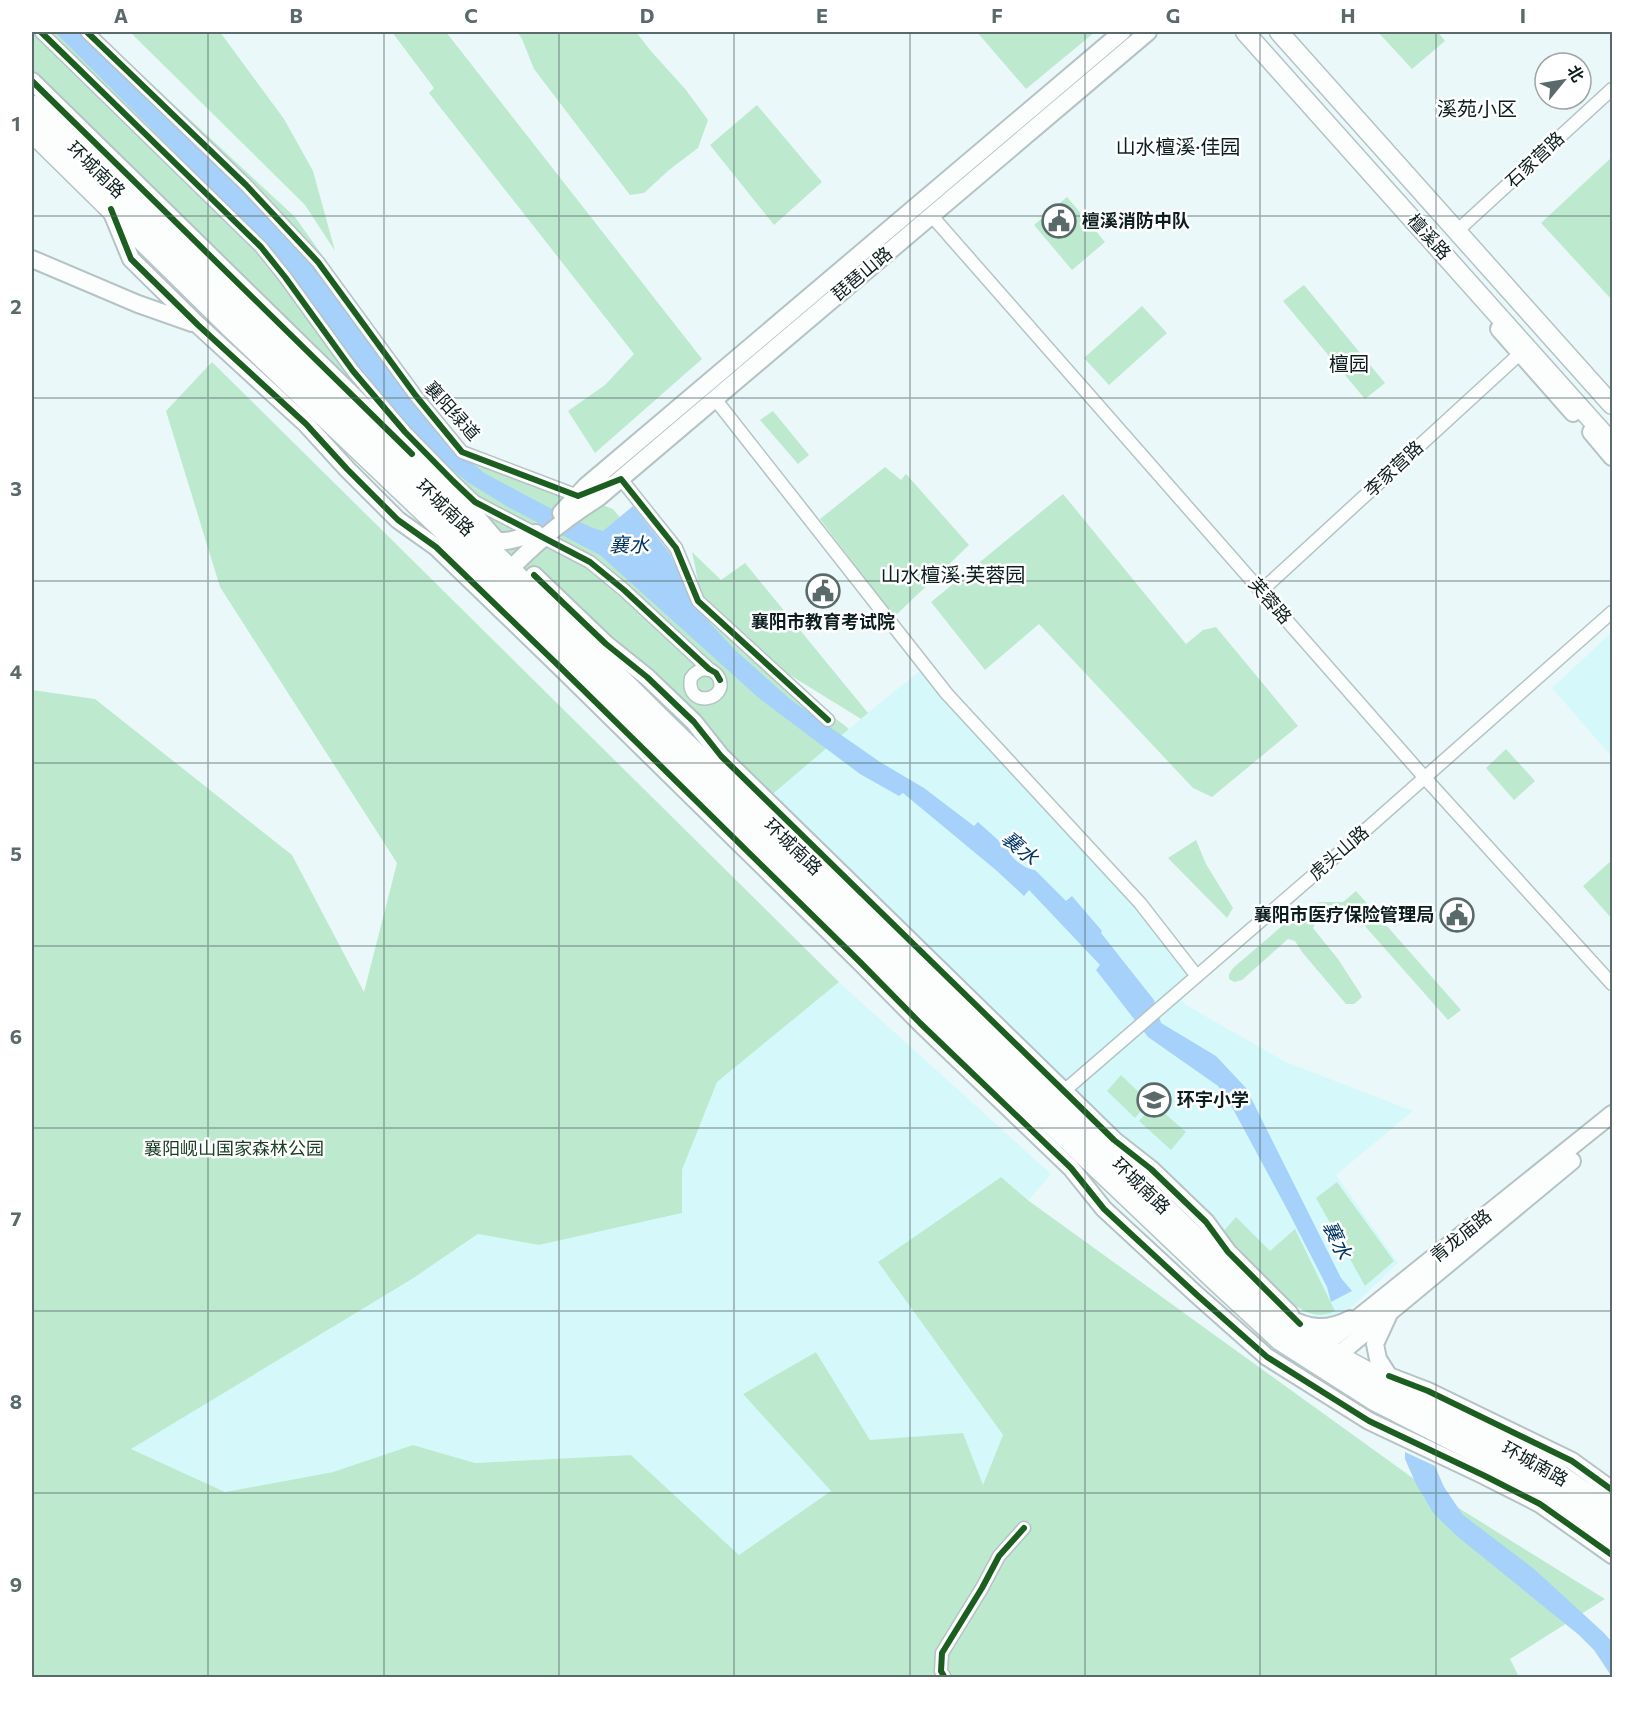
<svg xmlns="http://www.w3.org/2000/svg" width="1644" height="1709" font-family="Commissioner,'Noto Sans SC',sans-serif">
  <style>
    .built { fill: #d5f9fb }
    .green { fill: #bdeace }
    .water { fill: #a5d1fa }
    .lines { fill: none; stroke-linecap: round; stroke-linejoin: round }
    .street-casing { stroke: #b5c3c4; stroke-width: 15 }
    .secondary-casing { stroke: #b5c3c4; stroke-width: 20 }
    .primary-casing { stroke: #b5c3c4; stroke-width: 21 }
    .highway-casing { stroke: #b5c3c4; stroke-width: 24 }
    .street { stroke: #fcfefe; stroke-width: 12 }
    .secondary { stroke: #fcfefe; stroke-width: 16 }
    .primary { stroke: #fcfefe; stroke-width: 18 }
    .highway { stroke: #fcfefe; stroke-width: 21 }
    .cycleway-casing { stroke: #fff; stroke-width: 10 }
    .cycleway { stroke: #1b5e20; stroke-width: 6 }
    .grid { fill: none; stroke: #5a6a6b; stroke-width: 1.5; stroke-opacity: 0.55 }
    .labels { text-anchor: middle; stroke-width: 5; stroke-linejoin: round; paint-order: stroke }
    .street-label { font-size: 18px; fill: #0d1e1f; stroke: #fff }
    .poi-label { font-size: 18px; font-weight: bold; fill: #0d1e1f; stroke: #fff; text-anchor: start }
    .park-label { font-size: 18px; fill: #1a4026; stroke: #fff }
    .neighbourhood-label { font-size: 20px; fill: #0d1e1f; stroke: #fff }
    .water-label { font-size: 20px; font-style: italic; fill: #003664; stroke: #fff }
    .neatline { fill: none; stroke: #5a6a6b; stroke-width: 2 }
    .grid-label { font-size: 20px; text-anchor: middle; font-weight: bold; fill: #5a6a6b }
  </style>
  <rect width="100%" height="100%" fill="#eaf8f9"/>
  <path class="built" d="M1612,632v125l-60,-69z
    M926,666l270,309 -19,17 9,13 100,57 127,49 -77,64 62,88 -46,44 -27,12 -21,-7 -538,-512 104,-89z
    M839,982l212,192 -22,26 -28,-23 -122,85 124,173 -20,51 -113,-46 -54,-88 -73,42 88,97 -92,64 -108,-100 -156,8 -62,-18 -80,27 -108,20 -95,-43 282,-170 67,-45 60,11 143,-32v-43l35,-89z"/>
  <path class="green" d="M32,32h64l199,185 167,234 151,58 81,97 155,123 -95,81 -722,-704z
    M130,32h90l64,87 29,52 22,80 -30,-46z
    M392,32h54l256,327 -107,94 -27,-42 37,-26 29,-31 -205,-261 5,-5z
    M521,32h115l14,18 36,40 22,30 -10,28 -29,22 -25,23 -14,2 -96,-126 -12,-30 -4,-6z
    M977,32h118l-69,57z
    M1378,32h60l7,9 -33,28z
    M757,105l65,77 -48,43 -64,-80z
    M1612,157v143l-71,-77z
    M1067,197l38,45 -33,28 -38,-45z
    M1304,285l81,98 -20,16 -82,-98z
    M1142,306l25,27 -58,52 -25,-27z
    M212,362l627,620 -122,100 -35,88v43l-143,32 -61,-11 -66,45 -281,170 94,43 108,-20 80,-27 62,18 156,-8 108,100 92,-64 -88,-97 73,-42 54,88 93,-7 20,52 20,-50 -125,-173 123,-85 28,24 399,288 177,110 -95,60 9,18 -1487,1v-988l63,9 197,156 72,137 33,-129 -177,-276 -54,-176z
    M773,411l36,44 -11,9 -38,-44z
    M885,467l16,13 5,-6 63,71 -75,72 -74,-98z
    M1063,494l123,150 17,-14 13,-3 82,99 -86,71 -19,-9 -154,-164 -54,46 -54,-68z
    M692,552l29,28 24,-17 123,150 -7,6 -71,-44 -89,-79z
    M1506,749l29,32 -21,19 -28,-32z
    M1196,840l10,24 27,44 -6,10 -59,-60z
    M1612,860v59l-29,-33z
    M1356,891l105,119 -13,10 -92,-104 -30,-4 -7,3 -6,13 25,31 22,34 2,4 -8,7h-8l-44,-52 -7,-11 -7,-2 -46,41 -8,2 -5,-3v-5l4,-6 69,-59 18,-7h23z
    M1121,1075l28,27 -14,16 -28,-27z
    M1154,1104l32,28 -15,18 -32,-29z
    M1337,1182l57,79 -29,25 -49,-88z
    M1236,1217l34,34 25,-22 40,82c-17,8 -29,2 -43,-8l-71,-69z"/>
  <path class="water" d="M55,32h25l197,193 38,40 146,188 23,20 62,33 47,22 10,3 30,-25 36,46 23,48 16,21 28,30 55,49 89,62 44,26 50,38 4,-4 29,26c3,10 18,21 28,22l31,31 6,-5 30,35 -1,2 53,67 7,23 55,33 30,32 95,190 11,13 -21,11 -4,-15 -39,-76 -55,-102 -15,-23 -70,-49 -52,-67 4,-5 -71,-75 -5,6 -27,-25 -94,-78 -4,3 -39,-22 -100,-75 -160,-144 -92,-48 -39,-24 -27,-21 -46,-45 -137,-180z
    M1405,1452l30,14 9,21 19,28 70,53 71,65 8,9v35l-18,-27 -15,-15 -121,-98 -24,-23 -18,-30 -11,-25z"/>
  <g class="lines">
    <defs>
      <path id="street" d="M41,32l220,215 24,30 68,94 52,61 48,49 22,21 115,60 34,28 85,79c4,2 8,4 10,9 10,23 -34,31 -28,0 4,-6 10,-10 18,-8
        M87,32l159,153 72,77 98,134 46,56 116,44 43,-17 55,69 22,53 130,119
        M931,215l494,563 187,206
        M1457,231l155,-142
        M715,399l232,295 193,209 56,72
        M1261,591l265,-243
        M1064,1091l289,-250 259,-229
        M945,1678l-4,-7 1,-18 40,-65 17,-32 25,-28"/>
      <path id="secondary" d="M32,81l442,433 24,28
        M112,213l19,46 67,66 108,99 41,45 51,51 38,27 124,120 300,295 60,61 151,145 33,41 93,86 70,62 102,64 116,55 55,28 72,51
        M32,259l106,45 54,19
        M1499,329l74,84
        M1591,432l21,25
        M561,513l25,-27 536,-454
        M488,540c17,4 32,-2 48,-7
        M534,575l72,69 41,33 47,45 27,34 393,384 37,29 55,53 22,30 62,62
        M503,577c28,-31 60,-57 95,-79l550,-466
        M1388,1316l-13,28 3,15 16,25
        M1287,1317c22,12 40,14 63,2
        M1315,1355l8,-9 289,-232
        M1329,1364l8,-8 235,-195
        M1389,1376l39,15 144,70 40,29"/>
      <path id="primary" d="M1245,32l367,411
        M1279,32l333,373"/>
      <path id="highway" d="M32,106l138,136 331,319 165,164 387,376 177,170 61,57 46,28 115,63 105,55 55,38
        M32,131l198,195 259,247 442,436 286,272 64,59 94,60 172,88 65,47"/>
    </defs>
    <use href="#street" class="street-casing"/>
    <use href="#secondary" class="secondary-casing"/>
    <use href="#primary" class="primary-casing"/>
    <use href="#highway" class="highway-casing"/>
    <use href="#street" class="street"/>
    <use href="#secondary" class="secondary"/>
    <use href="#primary" class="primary"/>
    <use href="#highway" class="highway"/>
    <defs>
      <path id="cycleway" d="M41,32l220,215 24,30 68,94 52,61 48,49 22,21 115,60 34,28 85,79 7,4 4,7
        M87,32l159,153 72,77 98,134 46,56 116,44 43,-17 55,69 22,53 130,119
        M32,81l380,373
        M111,209l20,50 67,66 108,99 41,45 51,51 38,27 124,120 300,295 60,61 151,145 33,41 93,86 70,62 102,64 116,55 55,28 72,51
        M534,575l72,69 41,33 47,45 27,34 393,384 37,29 55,53 22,30 72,72
        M1389,1376l39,15 144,70 40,29
        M945,1678l-4,-7 1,-18 40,-65 17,-32 25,-28"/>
    </defs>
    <use href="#cycleway" class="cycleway-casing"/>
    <use href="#cycleway" class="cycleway"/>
  </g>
  <path class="grid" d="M208,32v1646M384,32v1646M559,32v1646M734,32v1646M910,32v1646M1085,32v1646M1260,32v1646M1436,32v1646M32,216h1580M32,398h1580M32,581h1580M32,763h1580M32,946h1580M32,1128h1580M32,1311h1580M32,1493h1580"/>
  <defs>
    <symbol id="civic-ring" viewBox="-11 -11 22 22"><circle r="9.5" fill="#fff" stroke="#5a6a6b" stroke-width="1.5"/><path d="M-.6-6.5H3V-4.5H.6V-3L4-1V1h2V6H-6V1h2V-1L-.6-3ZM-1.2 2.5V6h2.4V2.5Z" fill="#5a6a6b"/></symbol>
    <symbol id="school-ring" viewBox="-11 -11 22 22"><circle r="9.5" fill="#fff" stroke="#5a6a6b" stroke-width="1.5"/><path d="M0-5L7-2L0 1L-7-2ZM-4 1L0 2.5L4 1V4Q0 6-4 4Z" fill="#5a6a6b"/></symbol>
  </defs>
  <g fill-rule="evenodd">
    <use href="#civic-ring" x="1040" y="202" width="38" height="38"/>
    <use href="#civic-ring" x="804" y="572" width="38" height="38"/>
    <use href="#civic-ring" x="1438" y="896" width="38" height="38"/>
    <use href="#school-ring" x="1135" y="1081" width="38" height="38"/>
  </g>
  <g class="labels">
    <g class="street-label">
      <text transform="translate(1535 160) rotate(-43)" y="6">石家营路</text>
      <text transform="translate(96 170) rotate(44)" y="6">环城南路</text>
      <text transform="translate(1429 237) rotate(48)" y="6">檀溪路</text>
      <text transform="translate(862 274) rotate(-40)" y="6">琵琶山路</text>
      <text transform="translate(452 411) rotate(48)" y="6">襄阳绿道</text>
      <text transform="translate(1394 469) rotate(-43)" y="6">李家营路</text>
      <text transform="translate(445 508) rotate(44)" y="6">环城南路</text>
      <text transform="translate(1270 601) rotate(49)" y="6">芙蓉路</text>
      <text transform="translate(793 847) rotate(44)" y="6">环城南路</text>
      <text transform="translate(1339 853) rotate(-41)" y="6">虎头山路</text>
      <text transform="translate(1141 1186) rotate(44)" y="6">环城南路</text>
      <text transform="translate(1461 1236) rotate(-39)" y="6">青龙庙路</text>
      <text transform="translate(1535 1464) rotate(29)" y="6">环城南路</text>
    </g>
    <g class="poi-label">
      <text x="1082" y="227">檀溪消防中队</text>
      <text x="823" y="628" text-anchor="middle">襄阳市教育考试院</text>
      <text x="1434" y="921" text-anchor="end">襄阳市医疗保险管理局</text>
      <text x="1177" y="1106">环宇小学</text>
    </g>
    <g class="park-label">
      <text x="234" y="1155">襄阳岘山国家森林公园</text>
    </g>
    <g class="neighbourhood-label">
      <text x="1477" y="116">溪苑小区</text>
      <text x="1178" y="154">山水檀溪·佳园</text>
      <text x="1349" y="371">檀园</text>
      <text x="953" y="582">山水檀溪·芙蓉园</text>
    </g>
    <g class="water-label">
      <text x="629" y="552">襄水</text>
      <text transform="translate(1020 848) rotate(40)" y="7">襄水</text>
      <text transform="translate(1337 1240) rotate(64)" y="7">襄水</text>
    </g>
  </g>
  <rect width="1644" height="1709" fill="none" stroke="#ffffff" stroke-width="66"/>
  <g transform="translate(1563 81) rotate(60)"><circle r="28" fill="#ffffff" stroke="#9ea5a5" stroke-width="1.5"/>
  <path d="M0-4.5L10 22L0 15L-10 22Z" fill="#5a6a6b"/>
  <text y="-9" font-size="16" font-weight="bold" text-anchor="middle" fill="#0d1e1f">北</text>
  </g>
  <rect x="33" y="33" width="1578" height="1643" class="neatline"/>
  <g class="grid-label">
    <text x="121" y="23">A</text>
    <text x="296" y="23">B</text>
    <text x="471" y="23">C</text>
    <text x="647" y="23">D</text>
    <text x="822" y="23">E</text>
    <text x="997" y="23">F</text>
    <text x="1173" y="23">G</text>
    <text x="1348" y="23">H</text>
    <text x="1523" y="23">I</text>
    <text x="16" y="131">1</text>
    <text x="16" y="314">2</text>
    <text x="16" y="496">3</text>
    <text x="16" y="679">4</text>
    <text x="16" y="861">5</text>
    <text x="16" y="1044">6</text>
    <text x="16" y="1226">7</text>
    <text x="16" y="1409">8</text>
    <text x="16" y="1592">9</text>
  </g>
</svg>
